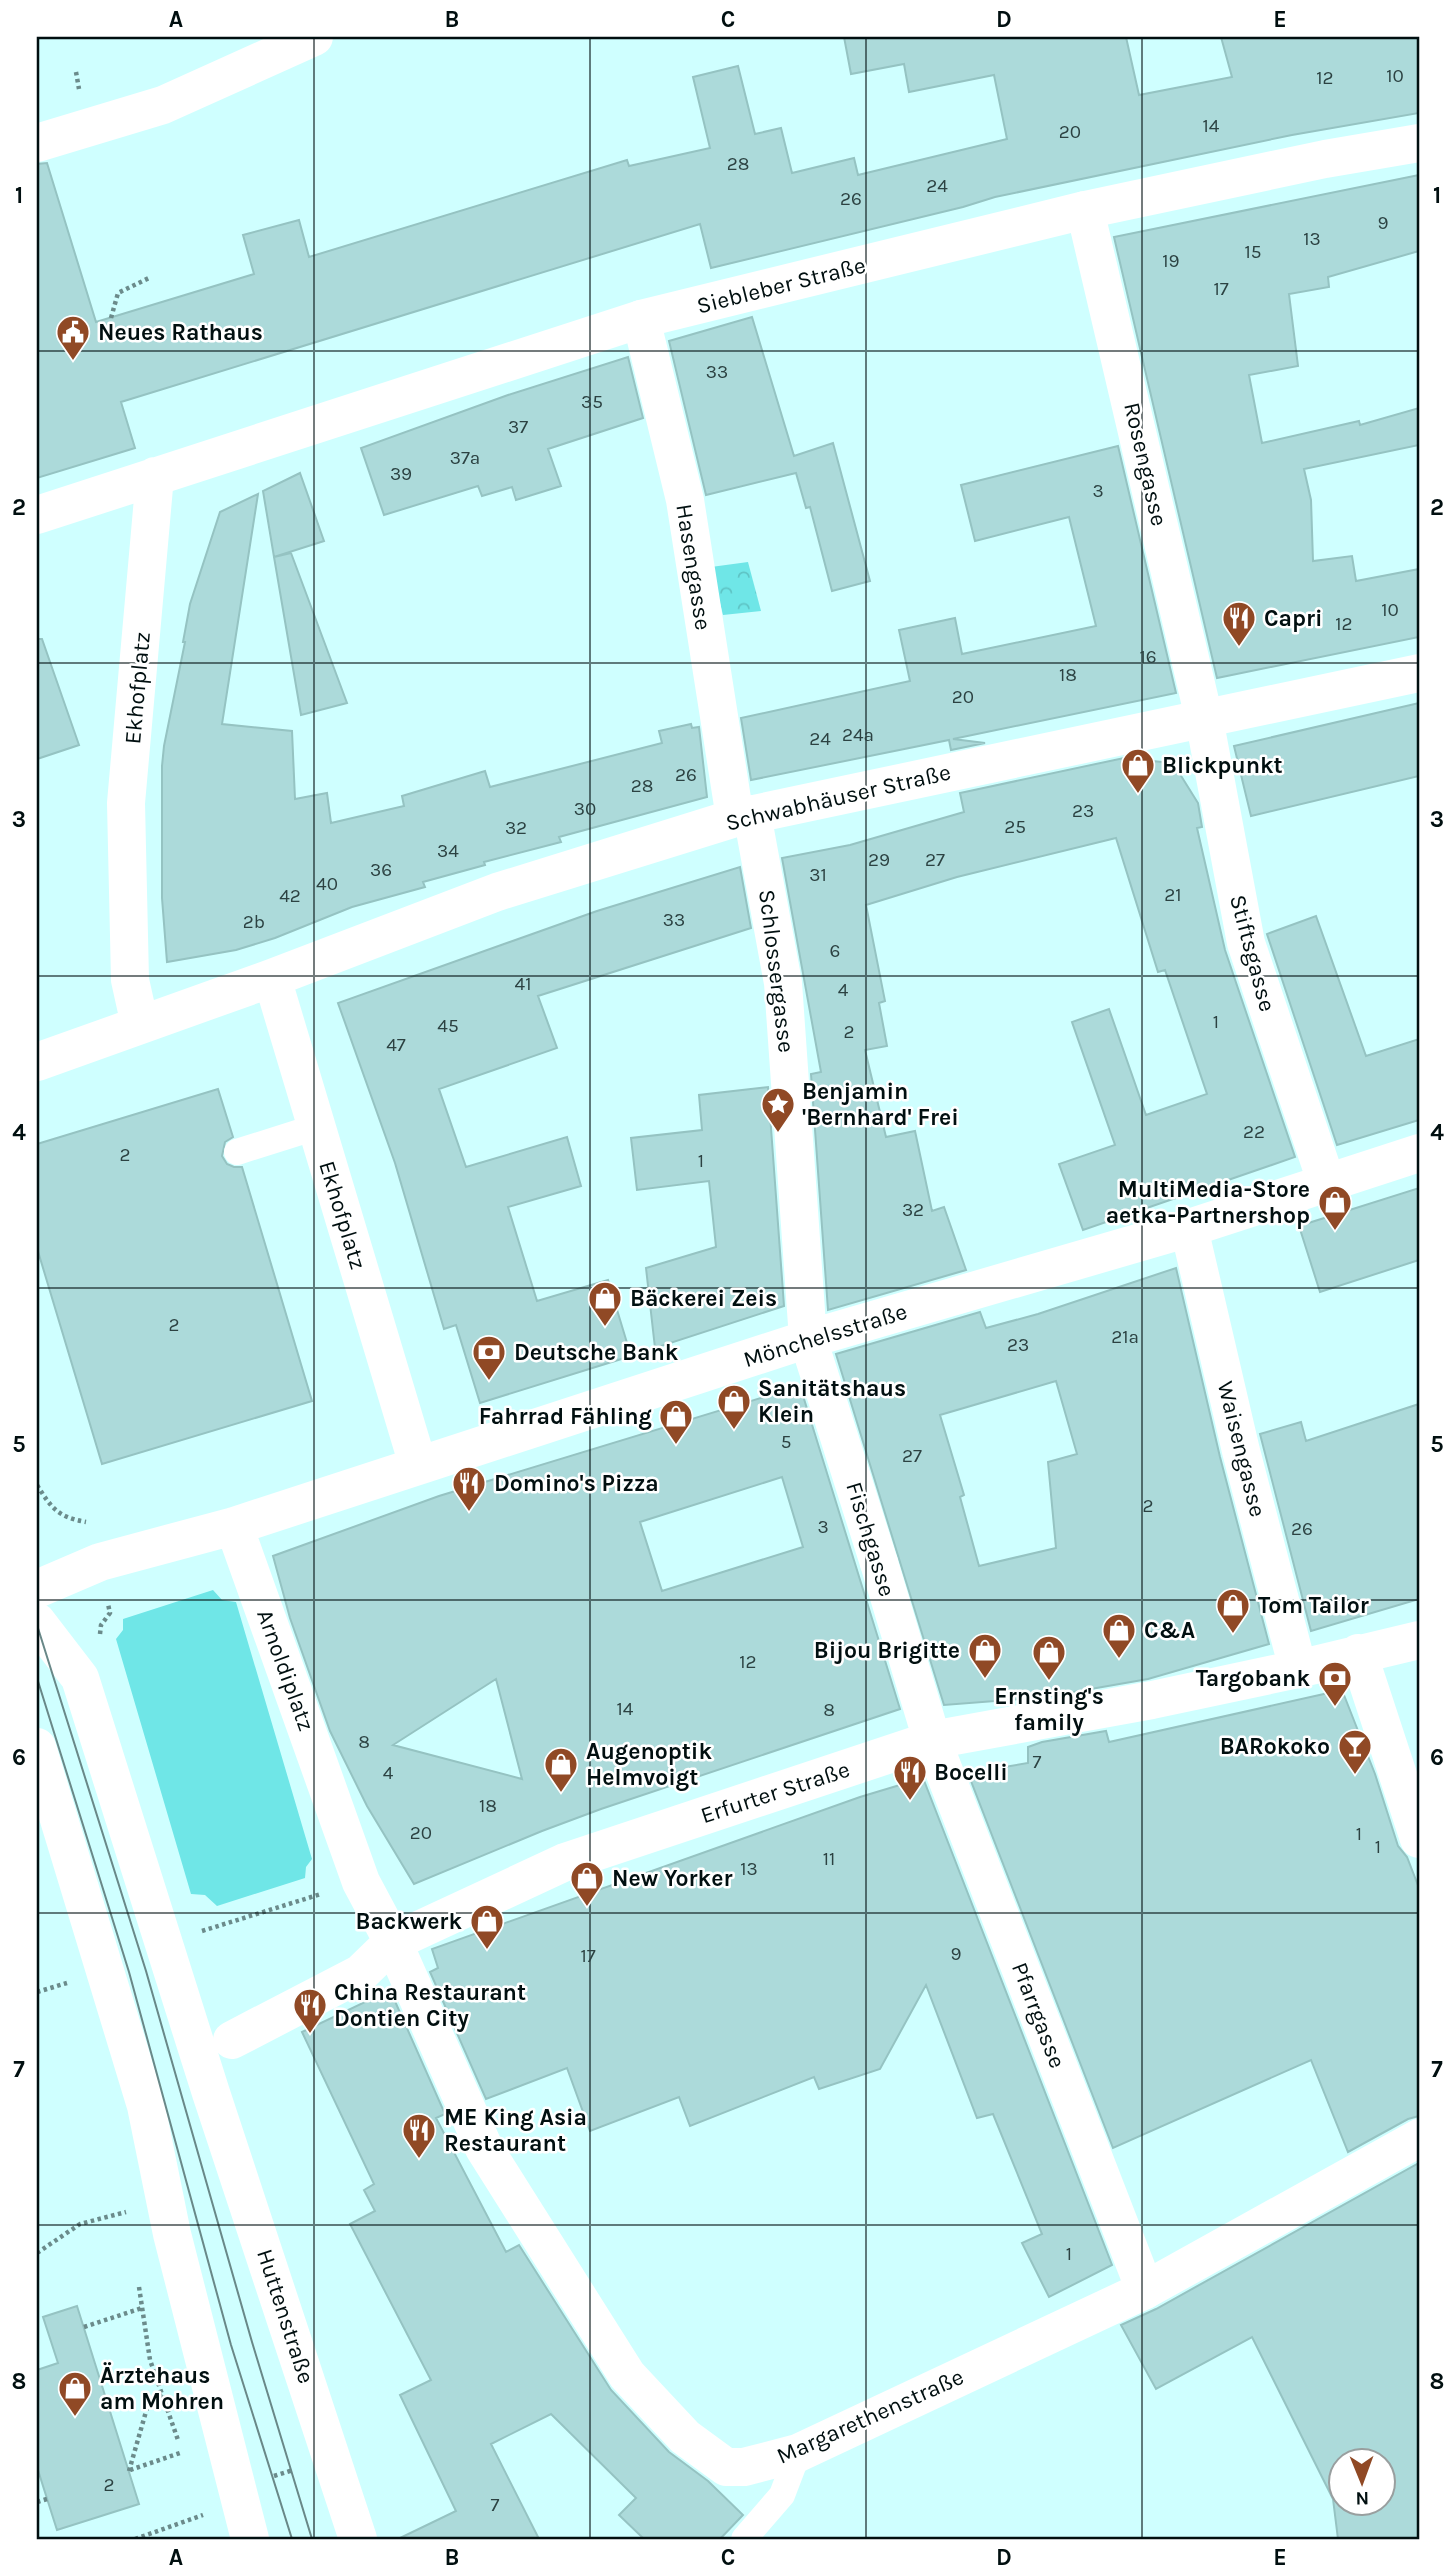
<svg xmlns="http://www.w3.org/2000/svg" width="1456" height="2576" font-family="Karla,sans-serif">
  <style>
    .grass { fill: #6fe6e7 }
    .forest { fill: url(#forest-crowns) }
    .building { fill: #acdada; stroke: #95c3c2; stroke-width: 2; fill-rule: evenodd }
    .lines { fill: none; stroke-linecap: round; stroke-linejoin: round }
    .path { stroke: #6b8b8b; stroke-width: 4.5; stroke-dasharray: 3.5 3.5; stroke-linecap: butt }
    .service { stroke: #fff; stroke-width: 26 }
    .pedestrian { stroke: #fff; stroke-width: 38 }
    .minor { stroke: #fff; stroke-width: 38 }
    .secondary { stroke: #fff; stroke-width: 38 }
    .tram { stroke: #698888; stroke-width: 2 }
    .grid { fill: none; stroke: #010f10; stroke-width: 2; stroke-opacity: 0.55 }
    .labels { text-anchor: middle; stroke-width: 5; stroke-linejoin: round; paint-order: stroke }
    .number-label { font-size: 19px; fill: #2c4242 }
    .street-label { font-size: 23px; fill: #010f10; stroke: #fff }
    .poi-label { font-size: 23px; font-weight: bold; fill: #010f10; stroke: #fff; text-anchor: start }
    .neatline { fill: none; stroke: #010f10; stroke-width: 2.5 }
    .grid-label { font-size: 23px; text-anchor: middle; font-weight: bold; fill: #010f10 }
  </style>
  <defs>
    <pattern id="forest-crowns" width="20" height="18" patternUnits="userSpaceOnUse" patternTransform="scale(1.75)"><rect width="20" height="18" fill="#6fe6e7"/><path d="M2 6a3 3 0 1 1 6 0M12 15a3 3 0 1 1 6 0" fill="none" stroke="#5ec4c5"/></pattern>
  </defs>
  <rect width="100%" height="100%" fill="#cfffff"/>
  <path class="grass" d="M213,1590l9,10 14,2 76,257 -6,8 -1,11 -88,28 -12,-11 -14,-1 -75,-255 7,-9v-11z"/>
  <path class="forest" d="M748,562l13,49 -38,4 -12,-48z"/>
  <path class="building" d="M844,37h282l13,58 93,-18 -11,-40h198v76l-127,22 -297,62 -32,10 -252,61 -11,-44 -579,178 14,46 -98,30v-314l10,-1 49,159 158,-48 -11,-39 56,-15 10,37 318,-97 2,6 81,-18 -17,-71 45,-11 17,68 26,-6 11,45 62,-15 4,17 149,-36 -13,-64 -85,17 -5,-28 -53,10z
    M1419,175v76l-91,26 1,10 -40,7 9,72 -49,9 13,68 97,-22 1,4 59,-17v37l-115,24 7,31 2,61 39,-5 4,25 63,-12v68l-202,41 -103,-441z
    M752,317l42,139 39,-13 37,138 -38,10 -22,-84 -4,1 -10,-35 -90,22 -37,-154z
    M628,357l15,61 -95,31 13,37 -45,14 -4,-13 -30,9 -4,-10 -94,29 -23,-67 147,-53z
    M1118,446l58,247 -223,46 32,4 -34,7 -2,-10 -198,40 -10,-62 169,-37 -11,-51 56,-12 7,36 134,-28 -27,-109 -94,24 -14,-56z
    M300,473l24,68 -50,16 -11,-66z
    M258,494l-36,230 70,7 3,68 32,-6 4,30 73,-17 -2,-10 83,-25 5,16 172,-44 -3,-12 32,-7 1,4 7,-1 8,70 -148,40 2,5 -77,20 1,3 -62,17 2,5 -73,20 -77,31 -39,12 -69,12 -5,-64v-132l2,-20 21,-104h-2l7,-38 30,-92z
    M291,553l56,150 -46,12 -27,-158z
    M37,639h5l37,106 -42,14z
    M1419,703v73l-168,40 -17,-70z
    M1124,758l38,4 16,9 20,32 4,24 -5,1 28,122 70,207 -212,73 -24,-66 56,-19 -43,-123 37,-13 37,106 61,-21 -42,-124 -7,2 -42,-134 -159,39 -91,28 19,96 -6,2 8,43 -22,4 21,87 29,-6 17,80 12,-4 22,63 -138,40 -17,-236 10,-2 -39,-214 68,-13 114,-33 -4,-19z
    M740,867l11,61 -213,68 19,52 -118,41 27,78 101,-30 14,49 -73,21 29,94 71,-21 23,76 -151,47 -24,-78 -12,4 -49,-166 -57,-160 259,-92z
    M1316,916l50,140 53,-17v81l-82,25 -70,-211z
    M768,1087l16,219 -129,42 -9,-80 70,-21 -7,-66 -72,9 -6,-52 71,-8 -3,-35z
    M218,1089l15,48 -8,5 -3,14 5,8 7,3h8l70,234 -210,63 -65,-216v-104z
    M1419,1188v72l-99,32 -21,-66z
    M1176,1268l44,189 49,187 -121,35 -103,18 -101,8 -108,-351 144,-42 6,16 52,-14zM1056,1381l21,73 -29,8 8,86 -77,18 -19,-69 4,-2 -24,-80z
    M800,1386l100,323 -299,100 -59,22 -128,53 -47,-78 -37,-75 -40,-113 -17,-62 166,-60zM782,1477l21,70 -141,44 -22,-69zM496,1679l26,100 -129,-34z
    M1419,1404v195l-108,32 -51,-197 41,-12 5,19z
    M1342,1690l33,84 23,72 9,11 12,31v228l-11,3 -60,33 -37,-92 -198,88 -142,-367 15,-11 42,-7v-16l14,-5 64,-11 3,11z
    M923,1778l189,487 -63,32 -27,-54 20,-9 -49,-120 -16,4 -51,-133 -46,84 -61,20 -5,-12 -124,49 -11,-29 -89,34 -23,-63 -81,31 -56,-127 8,-4 -6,-19 428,-152z
    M390,1990l55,124 -9,4 70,134 13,-7 92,145 58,62 39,29 35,34 -23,24h-76l-25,-24 17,-17 -85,-84 -60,30 48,95h-141l58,-28 -56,-116 31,-15 -81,-156 25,-13 -11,-21 10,-6 -72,-152z
    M1419,2163v376h-81l-5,-40 -81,-162 -96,52 -35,-64 35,-16zM1340,2460h42v42h-42z
    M77,2306l62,198 -82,26 -20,-63v-97l21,-7 -15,-46z"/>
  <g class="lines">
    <path class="path" d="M76,72l3,17
      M111,318l7,-25 33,-16
      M37,1485c15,24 21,32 49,37
      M100,1634l1,-9 9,-12 -2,-9
      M202,1931l119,-37
      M37,1992l30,-9
      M37,2253l43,-29 46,-12
      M139,2287l11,73 28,80
      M84,2327l58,-19
      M130,2470l53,-18
      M129,2471l20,-70 13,-7
      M274,2476l19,-6
      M37,2502l10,-3
      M135,2539l68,-24"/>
    <path class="service" d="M237,1152l79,-25
      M744,2539l38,-44 16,-42"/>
    <path class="pedestrian" d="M1085,210l119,508 42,225 80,238
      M641,319l44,181 50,318
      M1189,1228l52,223 57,218
      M879,1563l53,177 213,550
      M1358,1653l61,186
      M393,1942l172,-80 367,-122 220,-40 146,-31 121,-29"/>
    <path class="minor" d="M37,143l126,-38 151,-68
      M37,515l604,-196 444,-109 240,-51 94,-16
      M752,814l31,169 25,356 71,224
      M272,978l146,487
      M140,1025l-10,-45 -4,-177 29,-327
      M37,1062l235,-84 225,-86 238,-74 684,-145
      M234,1526l127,356 32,60 91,206 143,227 58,62 41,30h18l54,-14 347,-163 274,-152
      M37,1589l63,-27 134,-36 574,-187 381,-111 230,-75
      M232,2040l129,-67 32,-31"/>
    <path class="secondary" d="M37,1622l43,56 131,415 147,446
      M37,1747l109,359 26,128 78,305"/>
    <path class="tram" d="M37,1625l109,346 106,371 60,197
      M37,1678l92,294 102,373 61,194"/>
  </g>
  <path class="grid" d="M314,37v2502M590,37v2502M866,37v2502M1142,37v2502M37,351h1382M37,663h1382M37,976h1382M37,1288h1382M37,1600h1382M37,1913h1382M37,2225h1382"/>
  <defs>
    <symbol id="civic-pin" viewBox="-11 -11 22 30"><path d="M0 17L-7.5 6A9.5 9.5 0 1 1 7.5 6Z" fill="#904925" stroke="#fff"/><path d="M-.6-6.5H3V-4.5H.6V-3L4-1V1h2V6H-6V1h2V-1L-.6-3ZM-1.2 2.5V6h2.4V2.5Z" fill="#fff"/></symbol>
    <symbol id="restaurant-pin" viewBox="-11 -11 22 30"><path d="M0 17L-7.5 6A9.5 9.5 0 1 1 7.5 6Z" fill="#904925" stroke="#fff"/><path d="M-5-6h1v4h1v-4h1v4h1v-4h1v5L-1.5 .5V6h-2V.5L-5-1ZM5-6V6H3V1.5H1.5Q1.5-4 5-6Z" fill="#fff"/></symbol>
    <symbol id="shop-pin" viewBox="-11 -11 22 30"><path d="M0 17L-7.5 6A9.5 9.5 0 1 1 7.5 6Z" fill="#904925" stroke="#fff"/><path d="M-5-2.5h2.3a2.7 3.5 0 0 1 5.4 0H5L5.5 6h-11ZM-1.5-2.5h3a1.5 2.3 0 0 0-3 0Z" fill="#fff"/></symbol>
    <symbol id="sight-pin" viewBox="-11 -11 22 30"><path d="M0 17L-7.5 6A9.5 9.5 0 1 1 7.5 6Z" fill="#904925" stroke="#fff"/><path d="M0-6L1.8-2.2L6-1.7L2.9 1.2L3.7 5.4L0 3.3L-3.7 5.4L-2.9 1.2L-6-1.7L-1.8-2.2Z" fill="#fff"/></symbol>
    <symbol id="bank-pin" viewBox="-11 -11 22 30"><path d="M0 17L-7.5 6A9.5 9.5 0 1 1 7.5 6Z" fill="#904925" stroke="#fff"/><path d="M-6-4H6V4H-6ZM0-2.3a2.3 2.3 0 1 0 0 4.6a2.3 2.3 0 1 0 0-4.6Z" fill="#fff"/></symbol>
    <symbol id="bar-pin" viewBox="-11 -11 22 30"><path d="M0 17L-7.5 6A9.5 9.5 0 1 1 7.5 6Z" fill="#904925" stroke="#fff"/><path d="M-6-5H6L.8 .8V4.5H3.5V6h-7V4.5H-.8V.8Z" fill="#fff"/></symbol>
  </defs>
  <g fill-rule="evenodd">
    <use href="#civic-pin" x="54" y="313" width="38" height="52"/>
    <use href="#restaurant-pin" x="1220" y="599" width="38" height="52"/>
    <use href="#shop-pin" x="1119" y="746" width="38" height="52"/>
    <use href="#sight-pin" x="759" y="1085" width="38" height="52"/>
    <use href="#shop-pin" x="1316" y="1183" width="38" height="52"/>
    <use href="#shop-pin" x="586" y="1279" width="38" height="52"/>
    <use href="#bank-pin" x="470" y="1333" width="38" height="52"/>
    <use href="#shop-pin" x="715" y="1382" width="38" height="52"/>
    <use href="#shop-pin" x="657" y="1397" width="38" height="52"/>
    <use href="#restaurant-pin" x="450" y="1464" width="38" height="52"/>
    <use href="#shop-pin" x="1214" y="1586" width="38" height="52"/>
    <use href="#shop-pin" x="1100" y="1611" width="38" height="52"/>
    <use href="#shop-pin" x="966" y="1631" width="38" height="52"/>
    <use href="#shop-pin" x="1030" y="1633" width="38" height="52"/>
    <use href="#bank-pin" x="1316" y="1659" width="38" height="52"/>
    <use href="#bar-pin" x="1336" y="1727" width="38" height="52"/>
    <use href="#shop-pin" x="542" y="1745" width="38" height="52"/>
    <use href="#restaurant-pin" x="891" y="1753" width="38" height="52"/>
    <use href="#shop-pin" x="568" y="1859" width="38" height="52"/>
    <use href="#shop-pin" x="468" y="1902" width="38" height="52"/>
    <use href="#restaurant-pin" x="291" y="1986" width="38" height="52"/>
    <use href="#restaurant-pin" x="400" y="2111" width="38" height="52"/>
    <use href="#shop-pin" x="56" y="2369" width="38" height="52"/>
  </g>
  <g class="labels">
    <g class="number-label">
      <text x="1395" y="82">10</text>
      <text x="1325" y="84">12</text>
      <text x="1211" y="132">14</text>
      <text x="1070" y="138">20</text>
      <text x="738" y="170">28</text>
      <text x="937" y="192">24</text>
      <text x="851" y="205">26</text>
      <text x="1383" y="229">9</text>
      <text x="1312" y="245">13</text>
      <text x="1253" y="258">15</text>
      <text x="1171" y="267">19</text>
      <text x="1221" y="295">17</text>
      <text x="717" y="378">33</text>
      <text x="592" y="408">35</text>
      <text x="518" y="433">37</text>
      <text x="465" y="464">37a</text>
      <text x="401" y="480">39</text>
      <text x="1098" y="497">3</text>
      <text x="1390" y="616">10</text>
      <text x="1344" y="630">12</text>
      <text x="1148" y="663">16</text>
      <text x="1068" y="681">18</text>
      <text x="963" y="703">20</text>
      <text x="858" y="741">24a</text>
      <text x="820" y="745">24</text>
      <text x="686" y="781">26</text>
      <text x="642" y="792">28</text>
      <text x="585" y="815">30</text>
      <text x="1083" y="817">23</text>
      <text x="1015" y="833">25</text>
      <text x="516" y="834">32</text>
      <text x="448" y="857">34</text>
      <text x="879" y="866">29</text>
      <text x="935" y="866">27</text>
      <text x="381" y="876">36</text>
      <text x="818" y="881">31</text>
      <text x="327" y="890">40</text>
      <text x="1173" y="901">21</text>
      <text x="290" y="902">42</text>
      <text x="674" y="926">33</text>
      <text x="254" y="928">2b</text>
      <text x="835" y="957">6</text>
      <text x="523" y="990">41</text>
      <text x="843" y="996">4</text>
      <text x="1216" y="1028">1</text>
      <text x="448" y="1032">45</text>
      <text x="849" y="1038">2</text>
      <text x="396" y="1051">47</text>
      <text x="1254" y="1138">22</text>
      <text x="125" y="1161">2</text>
      <text x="701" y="1167">1</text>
      <text x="913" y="1216">32</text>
      <text x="174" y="1331">2</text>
      <text x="1125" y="1343">21a</text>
      <text x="1018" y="1351">23</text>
      <text x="786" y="1448">5</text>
      <text x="912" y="1462">27</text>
      <text x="1148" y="1512">2</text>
      <text x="823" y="1533">3</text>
      <text x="1302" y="1535">26</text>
      <text x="748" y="1668">12</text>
      <text x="625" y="1715">14</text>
      <text x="829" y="1716">8</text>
      <text x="364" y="1748">8</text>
      <text x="1037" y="1768">7</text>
      <text x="388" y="1779">4</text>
      <text x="488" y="1812">18</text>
      <text x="421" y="1839">20</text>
      <text x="1359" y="1840">1</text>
      <text x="1378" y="1853">1</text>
      <text x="829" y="1865">11</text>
      <text x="749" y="1875">13</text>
      <text x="956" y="1960">9</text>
      <text x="588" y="1962">17</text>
      <text x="1069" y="2260">1</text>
      <text x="109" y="2491">2</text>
      <text x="495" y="2511">7</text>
    </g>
    <g class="street-label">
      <text transform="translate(781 285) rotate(-14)" y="8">Siebleber Straße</text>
      <text transform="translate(1146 464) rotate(77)" y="8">Rosengasse</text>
      <text transform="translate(694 567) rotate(81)" y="8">Hasengasse</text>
      <text transform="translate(137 688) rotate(-85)" y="8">Ekhofplatz</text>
      <text transform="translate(838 797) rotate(-13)" y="8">Schwabhäuser Straße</text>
      <text transform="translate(1253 953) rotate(75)" y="8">Stiftsgasse</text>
      <text transform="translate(777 971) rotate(83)" y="8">Schlossergasse</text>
      <text transform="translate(343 1215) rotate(73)" y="8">Ekhofplatz</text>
      <text transform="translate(825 1335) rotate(-17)" y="8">Mönchelsstraße</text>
      <text transform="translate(1242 1449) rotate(76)" y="8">Waisengasse</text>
      <text transform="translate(871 1539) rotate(73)" y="8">Fischgasse</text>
      <text transform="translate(286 1670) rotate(70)" y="8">Arnoldiplatz</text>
      <text transform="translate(775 1792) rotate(-18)" y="8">Erfurter Straße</text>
      <text transform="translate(1039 2015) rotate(69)" y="8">Pfarrgasse</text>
      <text transform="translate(286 2316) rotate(72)" y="8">Huttenstraße</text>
      <text transform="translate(870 2416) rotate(-24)" y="8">Margarethenstraße</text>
    </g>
    <g class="poi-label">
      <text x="98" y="340">Neues Rathaus</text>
      <text x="1264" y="626">Capri</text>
      <text x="1162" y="773">Blickpunkt</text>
      <text x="802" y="1099">Benjamin<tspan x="802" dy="26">'Bernhard' Frei</tspan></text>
      <text x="1310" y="1197" text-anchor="end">MultiMedia-Store<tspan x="1310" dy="26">aetka-Partnershop</tspan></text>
      <text x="630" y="1306">Bäckerei Zeis</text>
      <text x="514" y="1360">Deutsche Bank</text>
      <text x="758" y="1396">Sanitätshaus<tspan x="758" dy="26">Klein</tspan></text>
      <text x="652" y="1424" text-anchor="end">Fahrrad Fähling</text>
      <text x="494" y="1491">Domino's Pizza</text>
      <text x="1258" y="1613">Tom Tailor</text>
      <text x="1144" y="1638">C&amp;A</text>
      <text x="960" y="1658" text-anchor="end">Bijou Brigitte</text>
      <text x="1310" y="1686" text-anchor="end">Targobank</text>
      <text x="1049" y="1704" text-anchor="middle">Ernsting's<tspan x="1049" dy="26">family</tspan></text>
      <text x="1330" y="1754" text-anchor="end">BARokoko</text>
      <text x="586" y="1759">Augenoptik<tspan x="586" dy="26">Helmvoigt</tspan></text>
      <text x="934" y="1780">Bocelli</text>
      <text x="612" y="1886">New Yorker</text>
      <text x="462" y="1929" text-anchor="end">Backwerk</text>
      <text x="334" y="2000">China Restaurant<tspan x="334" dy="26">Dontien City</tspan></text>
      <text x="444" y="2125">ME King Asia<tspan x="444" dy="26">Restaurant</tspan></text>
      <text x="100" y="2383">Ärztehaus<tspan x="100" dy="26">am Mohren</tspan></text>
    </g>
  </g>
  <rect width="1456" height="2576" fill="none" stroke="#ffffff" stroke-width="77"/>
  <g transform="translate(1362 2482) rotate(179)"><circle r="33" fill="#ffffff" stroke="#999f9f" stroke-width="2"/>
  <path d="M0-5L12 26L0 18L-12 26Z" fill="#904925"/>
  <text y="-10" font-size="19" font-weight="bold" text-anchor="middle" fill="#010f10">N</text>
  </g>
  <rect x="38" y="38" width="1380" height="2500" class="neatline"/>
  <g class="grid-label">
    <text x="176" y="27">A</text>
    <text x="452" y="27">B</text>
    <text x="728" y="27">C</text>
    <text x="1004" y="27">D</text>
    <text x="1280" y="27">E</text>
    <text x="19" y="203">1</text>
    <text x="1437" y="203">1</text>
    <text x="19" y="515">2</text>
    <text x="1437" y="515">2</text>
    <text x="19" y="827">3</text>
    <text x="1437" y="827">3</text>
    <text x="19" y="1140">4</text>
    <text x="1437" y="1140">4</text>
    <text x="19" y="1452">5</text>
    <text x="1437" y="1452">5</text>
    <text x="19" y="1765">6</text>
    <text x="1437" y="1765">6</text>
    <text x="19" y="2077">7</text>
    <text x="1437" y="2077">7</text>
    <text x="19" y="2389">8</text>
    <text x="1437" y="2389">8</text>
    <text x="176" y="2565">A</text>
    <text x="452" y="2565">B</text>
    <text x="728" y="2565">C</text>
    <text x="1004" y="2565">D</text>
    <text x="1280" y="2565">E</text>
  </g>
</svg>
